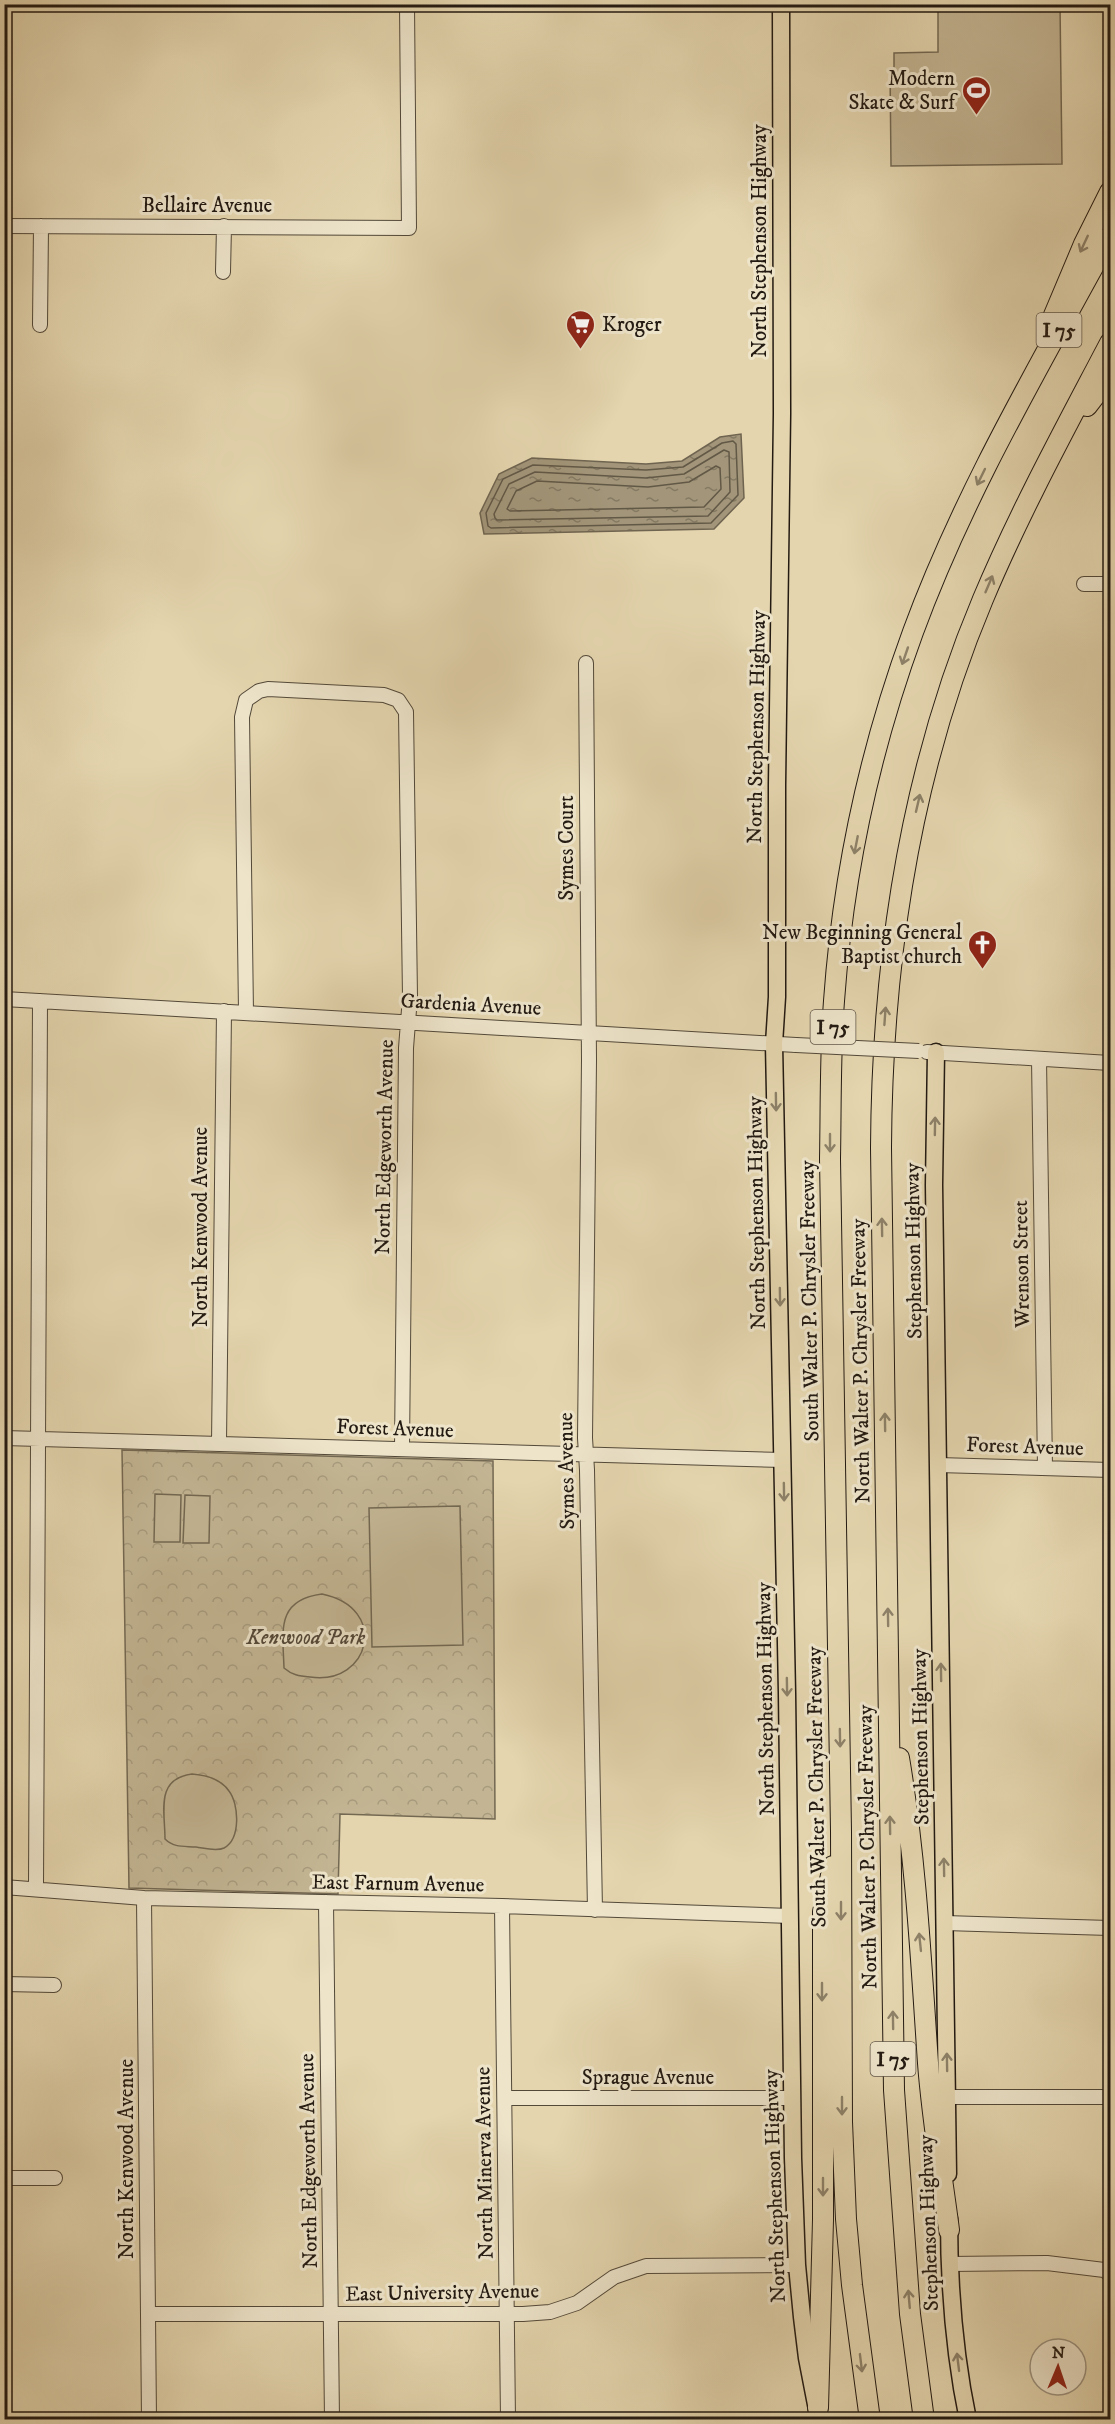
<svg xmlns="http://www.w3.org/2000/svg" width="1115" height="2424" font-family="'IM FELL DW Pica',serif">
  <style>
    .forest { fill: url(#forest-crowns); stroke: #736852; stroke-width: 1.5 }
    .pitch { fill: #c3b593; stroke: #736852; stroke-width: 1.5 }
    .water { fill: url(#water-ripples); stroke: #6f6450; stroke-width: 1.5 }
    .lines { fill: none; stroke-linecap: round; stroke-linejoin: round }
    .shore { stroke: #625846; stroke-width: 1.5 }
    .minor-casing { stroke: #534939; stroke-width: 16 }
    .major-casing { stroke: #231a12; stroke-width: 19 }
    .highway-casing { stroke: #231a12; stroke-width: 22 }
    .minor { stroke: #ede4ca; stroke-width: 14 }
    .major { stroke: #e4d5ae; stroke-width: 16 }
    .highway { stroke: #e4d5ae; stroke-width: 20 }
    .minor-bridge-casing { stroke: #534939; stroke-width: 16; stroke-linecap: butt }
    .minor-bridge { stroke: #ede4ca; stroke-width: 14 }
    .oneway { stroke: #8d8168 }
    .labels { text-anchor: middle; stroke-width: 6; stroke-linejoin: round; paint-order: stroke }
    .shield { fill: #ede4ca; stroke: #605749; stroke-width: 1.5 }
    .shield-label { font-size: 20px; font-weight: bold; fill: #231a12 }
    .poi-label { font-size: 21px; fill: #231a12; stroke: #ede4ca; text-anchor: end }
    .street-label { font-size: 21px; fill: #231a12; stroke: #ede4ca }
    .park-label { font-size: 21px; font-style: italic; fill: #534839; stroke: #ede4ca }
  </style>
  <defs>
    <pattern id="forest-crowns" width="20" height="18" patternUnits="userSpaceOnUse" patternTransform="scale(1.5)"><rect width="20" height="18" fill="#c3b593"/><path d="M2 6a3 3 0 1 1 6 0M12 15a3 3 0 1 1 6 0" fill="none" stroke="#a79b7e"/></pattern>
    <pattern id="water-ripples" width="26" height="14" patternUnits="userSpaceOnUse" patternTransform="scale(1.5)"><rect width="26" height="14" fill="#a29579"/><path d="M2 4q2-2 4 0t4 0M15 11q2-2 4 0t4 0" fill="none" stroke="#847962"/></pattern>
  </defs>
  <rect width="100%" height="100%" fill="#e4d5ae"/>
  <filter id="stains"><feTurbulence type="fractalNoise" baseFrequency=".00333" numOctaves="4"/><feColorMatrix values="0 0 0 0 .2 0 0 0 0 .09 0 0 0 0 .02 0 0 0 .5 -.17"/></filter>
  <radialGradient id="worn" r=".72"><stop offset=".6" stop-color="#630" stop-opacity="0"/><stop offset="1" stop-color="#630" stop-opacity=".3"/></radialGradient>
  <path class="forest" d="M122,1450l371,11 2,358 -155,-5 -2,80 -209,-6z"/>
  <path class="pitch" d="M1060,5l2,159 -171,2 -1,-97 4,-1v-15l44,-1v-46z
    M155,1494l26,1 -1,47h-26z
    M185,1495l25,1 -1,47h-26z
    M460,1506l3,139 -91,2 -3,-139z
    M322,1594c68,14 48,92 -12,83 -11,-1 -18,-2 -26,-9 -1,-36 -9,-68 38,-74z
    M192,1774c13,1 29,5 37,17 10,13 12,48 -5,57 -8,4 -20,0 -28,-1 -12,-1 -22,1 -31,-8 0,-28 -10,-60 27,-65z"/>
  <path class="water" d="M741,434l3,64 -30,31 -230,5 -4,-21 19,-39 33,-16 114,6 36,-3 38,-24z"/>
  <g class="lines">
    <path class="shore" d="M733,441l3,3 2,51 -27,28 -220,5 -3,-2 -2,-13 17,-34 30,-14 113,5 37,-3 39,-24z
      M724,450l5,2 1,40 -22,24 -211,4 -2,-2 -1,-4 15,-30 26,-12 111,6 38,-4z
      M716,466l4,2 1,21 -17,18 -194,4 -3,-2 9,-18 21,-10 111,6 41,-5z"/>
    <defs>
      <path id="minor" d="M4,226l405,2 -2,-224
        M223,272l1,-46
        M40,325l1,-99
        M1084,584h26
        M586,663l3,397 -4,378 2,32 8,440
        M4,999l792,46
        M246,1012l-4,-295 4,-17 13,-9 9,-2 116,6 14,5 8,12 4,285 -4,51 -4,401
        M927,1052l183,11
        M1039,1059l6,409
        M4,1438l779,22
        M219,1443l5,-432
        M938,1465l172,5
        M4,1887l140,11 358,8 288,10
        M36,1888l4,-887
        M144,1898l5,522
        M326,1902l6,518
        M502,1906l6,514
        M945,1923l165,5
        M4,1984l50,1
        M947,2097h163
        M505,2098h286
        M4,2178h51
        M949,2264l98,-1 57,7 6,4
        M148,2314h375l27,-2 27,-9 37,-26 32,-11 151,-1"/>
      <path id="major" d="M781,4l1,410 -5,371v212l-3,47 13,649 6,465 4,107 5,52 5,41 12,62
        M936,1052l-2,133 14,989
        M949,2218c0,68 5,135 19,202"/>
      <path id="highway" d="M1052,320l32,-76 26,-52
        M1087,406l23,-30
        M899,1758c17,101 22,203 29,305 4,56 14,112 21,167
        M818,2408l5,-188v-308l10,-46
        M870,2420l-18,-135 -6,-66 -4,-97 -1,-291 -11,-672c1,-53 0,-105 4,-158 9,-125 36,-252 79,-369 51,-139 127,-267 197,-396
        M924,2420l-14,-106 -16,-224 -13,-942c1,-187 29,-376 102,-549 37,-88 83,-172 127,-256"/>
    </defs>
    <use href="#minor" class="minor-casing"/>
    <use href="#major" class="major-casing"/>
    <use href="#highway" class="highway-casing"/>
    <use href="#minor" class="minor"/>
    <use href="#major" class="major"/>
    <use href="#highway" class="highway"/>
    <defs>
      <path id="minor-bridge" d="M796,1045l123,6"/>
    </defs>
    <use href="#minor-bridge" class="minor-bridge-casing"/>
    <use href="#minor-bridge" class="minor-bridge"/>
  </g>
  <defs><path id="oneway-shaft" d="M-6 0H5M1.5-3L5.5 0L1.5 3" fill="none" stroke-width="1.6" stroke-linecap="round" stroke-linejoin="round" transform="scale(1.5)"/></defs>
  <g class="oneway">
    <use href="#oneway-shaft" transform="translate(1084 244) rotate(115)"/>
    <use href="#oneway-shaft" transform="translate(981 477) rotate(116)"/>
    <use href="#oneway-shaft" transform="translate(989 584) rotate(-67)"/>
    <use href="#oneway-shaft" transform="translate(905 656) rotate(109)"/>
    <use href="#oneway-shaft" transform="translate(918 803) rotate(-77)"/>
    <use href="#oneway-shaft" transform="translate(856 845) rotate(101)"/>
    <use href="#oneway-shaft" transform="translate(885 1016) rotate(-86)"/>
    <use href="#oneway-shaft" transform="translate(776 1102) rotate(89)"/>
    <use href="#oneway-shaft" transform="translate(935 1126) rotate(-89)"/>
    <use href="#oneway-shaft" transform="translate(830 1143) rotate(90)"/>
    <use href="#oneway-shaft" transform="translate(882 1227) rotate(-91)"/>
    <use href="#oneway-shaft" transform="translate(780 1297) rotate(89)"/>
    <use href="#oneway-shaft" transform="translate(885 1422) rotate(-91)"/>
    <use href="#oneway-shaft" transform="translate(784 1492) rotate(89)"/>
    <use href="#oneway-shaft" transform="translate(888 1617) rotate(-91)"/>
    <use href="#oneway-shaft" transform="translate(941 1672) rotate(-91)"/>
    <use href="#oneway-shaft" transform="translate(787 1687) rotate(89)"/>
    <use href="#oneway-shaft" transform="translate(840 1738) rotate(89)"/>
    <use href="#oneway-shaft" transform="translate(890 1825) rotate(-91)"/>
    <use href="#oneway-shaft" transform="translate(944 1867) rotate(-91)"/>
    <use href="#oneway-shaft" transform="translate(841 1911) rotate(90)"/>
    <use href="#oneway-shaft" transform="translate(920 1942) rotate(-96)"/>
    <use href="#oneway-shaft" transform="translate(822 1992) rotate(90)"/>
    <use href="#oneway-shaft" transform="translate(893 2020) rotate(-91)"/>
    <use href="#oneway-shaft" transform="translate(947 2062) rotate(-91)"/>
    <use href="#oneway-shaft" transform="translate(842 2106) rotate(90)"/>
    <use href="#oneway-shaft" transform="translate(823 2187) rotate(90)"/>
    <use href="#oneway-shaft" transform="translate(909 2299) rotate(-95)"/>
    <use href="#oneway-shaft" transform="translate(958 2362) rotate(-97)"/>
    <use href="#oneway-shaft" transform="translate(861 2363) rotate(83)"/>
  </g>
  <defs>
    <symbol id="stadium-pin" viewBox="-11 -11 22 30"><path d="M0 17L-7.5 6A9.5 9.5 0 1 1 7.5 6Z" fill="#8f2418" stroke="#ede4ca"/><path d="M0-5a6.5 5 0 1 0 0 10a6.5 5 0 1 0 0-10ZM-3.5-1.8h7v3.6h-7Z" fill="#fff"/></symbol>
    <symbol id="supermarket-pin" viewBox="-11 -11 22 30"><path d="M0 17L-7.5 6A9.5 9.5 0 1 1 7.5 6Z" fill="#8f2418" stroke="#ede4ca"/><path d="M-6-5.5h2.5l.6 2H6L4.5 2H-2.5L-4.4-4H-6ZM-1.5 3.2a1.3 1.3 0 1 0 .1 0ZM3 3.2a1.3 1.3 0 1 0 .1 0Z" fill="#fff"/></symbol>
    <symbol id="church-pin" viewBox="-11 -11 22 30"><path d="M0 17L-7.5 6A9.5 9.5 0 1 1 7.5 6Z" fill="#8f2418" stroke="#ede4ca"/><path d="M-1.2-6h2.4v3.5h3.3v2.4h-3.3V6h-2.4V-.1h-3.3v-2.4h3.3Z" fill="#fff"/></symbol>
  </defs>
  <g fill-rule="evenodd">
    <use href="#stadium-pin" x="960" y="74" width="33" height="45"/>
    <use href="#supermarket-pin" x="564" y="308" width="33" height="45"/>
    <use href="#church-pin" x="966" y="928" width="33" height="45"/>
  </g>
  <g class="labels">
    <g class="shield">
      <rect x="1036.5" y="313" width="45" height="34" rx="4.5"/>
      <rect x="810.5" y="1010" width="45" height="34" rx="4.5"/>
      <rect x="870.5" y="2042" width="45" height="34" rx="4.5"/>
    </g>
    <g class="shield-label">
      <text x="1059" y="337">I 75</text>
      <text x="833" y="1034">I 75</text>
      <text x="893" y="2066">I 75</text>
    </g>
    <g class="poi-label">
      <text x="955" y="85">Modern<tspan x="955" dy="24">Skate &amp; Surf</tspan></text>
      <text x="602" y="331" text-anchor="start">Kroger</text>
      <text x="962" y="939">New Beginning General<tspan x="962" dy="24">Baptist church</tspan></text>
    </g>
    <g class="street-label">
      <text x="207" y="212">Bellaire Avenue</text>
      <text transform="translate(759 241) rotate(-90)" y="7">North Stephenson Highway</text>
      <text transform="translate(756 727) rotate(-89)" y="7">North Stephenson Highway</text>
      <text transform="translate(566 848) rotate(-90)" y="7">Symes Court</text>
      <text transform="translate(471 1004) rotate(3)" y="7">Gardenia Avenue</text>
      <text transform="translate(384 1147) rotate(-89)" y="7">North Edgeworth Avenue</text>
      <text transform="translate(756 1213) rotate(-91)" y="7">North Stephenson Highway</text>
      <text transform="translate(200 1227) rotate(-90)" y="7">North Kenwood Avenue</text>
      <text transform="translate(913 1251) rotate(-91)" y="7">Stephenson Highway</text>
      <text transform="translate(1021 1264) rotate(-91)" y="7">Wrenson Street</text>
      <text transform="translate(809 1301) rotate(-91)" y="7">South Walter P. Chrysler Freeway</text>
      <text transform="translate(860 1361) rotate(-91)" y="7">North Walter P. Chrysler Freeway</text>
      <text transform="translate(395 1428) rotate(2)" y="7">Forest Avenue</text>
      <text transform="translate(1025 1446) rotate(2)" y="7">Forest Avenue</text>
      <text transform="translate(566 1471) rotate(-91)" y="7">Symes Avenue</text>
      <text transform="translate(765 1699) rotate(-91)" y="7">North Stephenson Highway</text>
      <text transform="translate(920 1737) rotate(-91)" y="7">Stephenson Highway</text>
      <text transform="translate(816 1787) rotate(-91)" y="7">South Walter P. Chrysler Freeway</text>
      <text transform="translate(867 1847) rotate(-91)" y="7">North Walter P. Chrysler Freeway</text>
      <text transform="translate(398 1883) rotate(1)" y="7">East Farnum Avenue</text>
      <text x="648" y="2084">Sprague Avenue</text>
      <text transform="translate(126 2159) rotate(-90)" y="7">North Kenwood Avenue</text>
      <text transform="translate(308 2161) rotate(-91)" y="7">North Edgeworth Avenue</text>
      <text transform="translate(484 2163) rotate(-91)" y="7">North Minerva Avenue</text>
      <text transform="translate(774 2186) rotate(-92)" y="7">North Stephenson Highway</text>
      <text transform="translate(928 2223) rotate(-92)" y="7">Stephenson Highway</text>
      <text transform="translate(442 2292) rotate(-1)" y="7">East University Avenue</text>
    </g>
    <g class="park-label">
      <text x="306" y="1644">Kenwood Park</text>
    </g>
  </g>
  <rect width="1115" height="2424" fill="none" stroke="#e4d5ae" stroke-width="24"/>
  <rect x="6" y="6" width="1103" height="2412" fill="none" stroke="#231a12" stroke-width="3"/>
  <rect x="12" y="12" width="1091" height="2400" fill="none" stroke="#231a12" stroke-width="1.5"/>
  <g transform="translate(1058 2367) rotate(2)"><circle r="28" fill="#ede4ca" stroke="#9c9380" stroke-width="1.5"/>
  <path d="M0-4.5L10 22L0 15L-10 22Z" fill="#8f2418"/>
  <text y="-9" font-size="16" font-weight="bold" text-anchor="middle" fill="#231a12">N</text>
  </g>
  <rect width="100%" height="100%" filter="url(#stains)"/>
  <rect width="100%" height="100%" fill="url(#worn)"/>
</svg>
